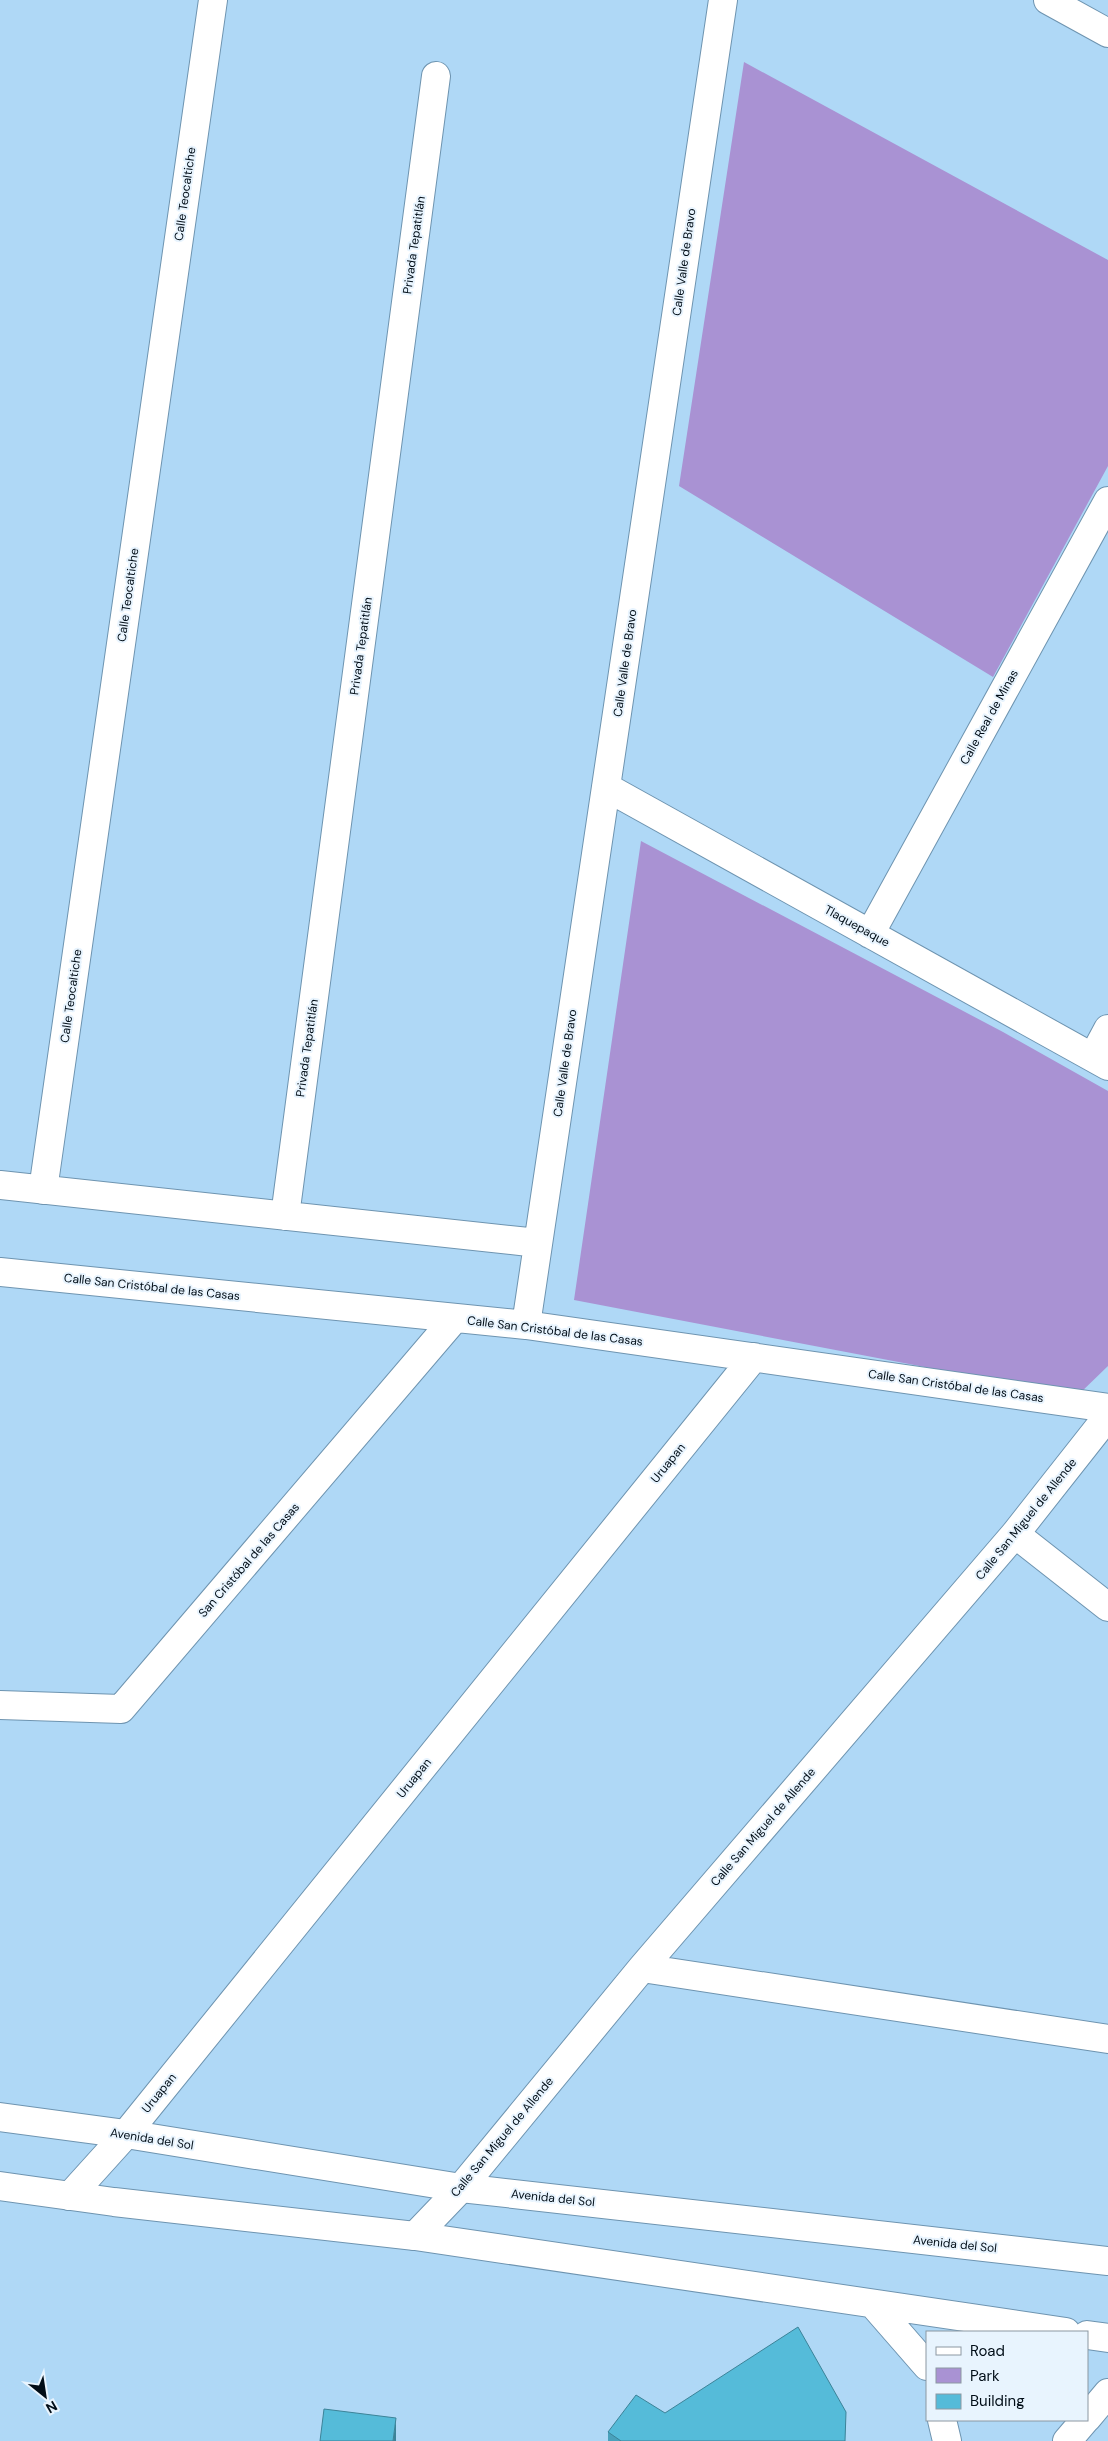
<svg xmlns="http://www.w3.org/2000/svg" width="1108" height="2441" font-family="'DM Sans',sans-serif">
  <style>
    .green { fill: #a992d3 }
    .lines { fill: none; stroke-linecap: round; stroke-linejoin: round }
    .minor-casing { stroke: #6e94b0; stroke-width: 30 }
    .tertiary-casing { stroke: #6e94b0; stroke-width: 30 }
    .minor { stroke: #fff; stroke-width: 28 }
    .tertiary { stroke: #fff; stroke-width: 28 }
    .wall { fill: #49a1bb }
    .shaded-wall { fill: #3c8398 }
    .building { fill: #55bbd9; stroke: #3c8398 }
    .labels { text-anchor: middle; stroke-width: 4; stroke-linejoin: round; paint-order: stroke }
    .street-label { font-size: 12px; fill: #010d17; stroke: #e8f4fe }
  </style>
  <rect width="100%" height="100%" fill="#afd8f6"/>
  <path class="green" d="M744,62l364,198v206l-115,211 -314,-191z
    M641,841l362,191 105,59v275l-31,30 -503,-96z"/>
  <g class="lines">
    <defs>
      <path id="minor" d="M606,787l502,279
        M870,934l238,-433
        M1093,1057l15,-28
        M0,1185l538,58
        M43,1190l170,-1190
        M285,1216l151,-1140
        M0,1272l526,53 582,83
        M526,1325l197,-1325
        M1015,1534l93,73
        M0,1705l121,4 334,-391
        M642,1968l466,71
        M70,2196l56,-62 628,-777
        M415,2236l46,-48 181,-220 373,-434 93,-118"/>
      <path id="tertiary" d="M1048,0l60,33
        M0,2117l126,17 335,54 647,73
        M0,2186l114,16 301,34 651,96
        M873,2304l54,62
        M1087,2335l21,3
        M1087,2418l21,-25
        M942,2420l5,21
        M1067,2441l18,-21"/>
    </defs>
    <use href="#minor" class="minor-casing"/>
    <use href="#tertiary" class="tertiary-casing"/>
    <use href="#minor" class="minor"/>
    <use href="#tertiary" class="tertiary"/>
  </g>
  <path class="wall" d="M665,2413l181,28h-238v-9z"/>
  <path class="shaded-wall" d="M396,2418v23h-3z"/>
  <path class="building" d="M798,2327l48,85 -1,29h-224l-13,-9 28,-37 29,18z
    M324,2409l72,9 -3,23h-73z"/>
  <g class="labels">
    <g class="street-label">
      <text transform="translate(185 194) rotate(-82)" y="4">Calle Teocaltiche</text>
      <text transform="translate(414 245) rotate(-82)" y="4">Privada Tepatitlán</text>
      <text transform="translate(684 262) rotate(-82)" y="4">Calle Valle de Bravo</text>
      <text transform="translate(128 595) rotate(-82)" y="4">Calle Teocaltiche</text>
      <text transform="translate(361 646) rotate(-82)" y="4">Privada Tepatitlán</text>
      <text transform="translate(625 663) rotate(-82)" y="4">Calle Valle de Bravo</text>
      <text transform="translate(989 717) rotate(-61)" y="4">Calle Real de Minas</text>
      <text transform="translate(857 926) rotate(29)" y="4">Tlaquepaque</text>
      <text transform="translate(71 996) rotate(-82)" y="4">Calle Teocaltiche</text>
      <text transform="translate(307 1048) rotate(-82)" y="4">Privada Tepatitlán</text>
      <text transform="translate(565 1063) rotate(-82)" y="4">Calle Valle de Bravo</text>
      <text transform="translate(152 1287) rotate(6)" y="4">Calle San Cristóbal de las Casas</text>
      <text transform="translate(555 1331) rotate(7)" y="4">Calle San Cristóbal de las Casas</text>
      <text transform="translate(956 1386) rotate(8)" y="4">Calle San Cristóbal de las Casas</text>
      <text transform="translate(668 1463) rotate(-51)" y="4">Uruapan</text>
      <text transform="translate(1026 1519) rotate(-51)" y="4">Calle San Miguel de Allende</text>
      <text transform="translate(249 1560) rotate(-49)" y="4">San Cristóbal de las Casas</text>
      <text transform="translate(414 1778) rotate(-51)" y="4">Uruapan</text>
      <text transform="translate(763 1827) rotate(-49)" y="4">Calle San Miguel de Allende</text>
      <text transform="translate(159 2093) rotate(-51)" y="4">Uruapan</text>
      <text transform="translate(502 2137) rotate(-50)" y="4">Calle San Miguel de Allende</text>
      <text transform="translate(152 2139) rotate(9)" y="4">Avenida del Sol</text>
      <text transform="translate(553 2198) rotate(6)" y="4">Avenida del Sol</text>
      <text transform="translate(955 2244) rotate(6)" y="4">Avenida del Sol</text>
    </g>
  </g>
  <rect x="926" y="2331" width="162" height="90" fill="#e8f4fe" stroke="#8c98a2"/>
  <rect x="936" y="2347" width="25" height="8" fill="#ffffff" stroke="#8c98a2"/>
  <text x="970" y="2356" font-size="15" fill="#010d17">Road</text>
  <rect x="936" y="2368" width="25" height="15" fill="#a992d3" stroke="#8c98a2"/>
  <text x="970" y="2381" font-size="15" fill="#010d17">Park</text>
  <rect x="936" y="2394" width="25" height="15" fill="#55bbd9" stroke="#8c98a2"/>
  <text x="970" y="2406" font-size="15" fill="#010d17">Building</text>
  <g transform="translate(45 2396) rotate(150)" stroke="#e8f4fe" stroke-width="4" paint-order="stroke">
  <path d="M0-4L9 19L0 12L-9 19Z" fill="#010d17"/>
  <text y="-8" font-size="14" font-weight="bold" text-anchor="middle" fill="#010d17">N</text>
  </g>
</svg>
